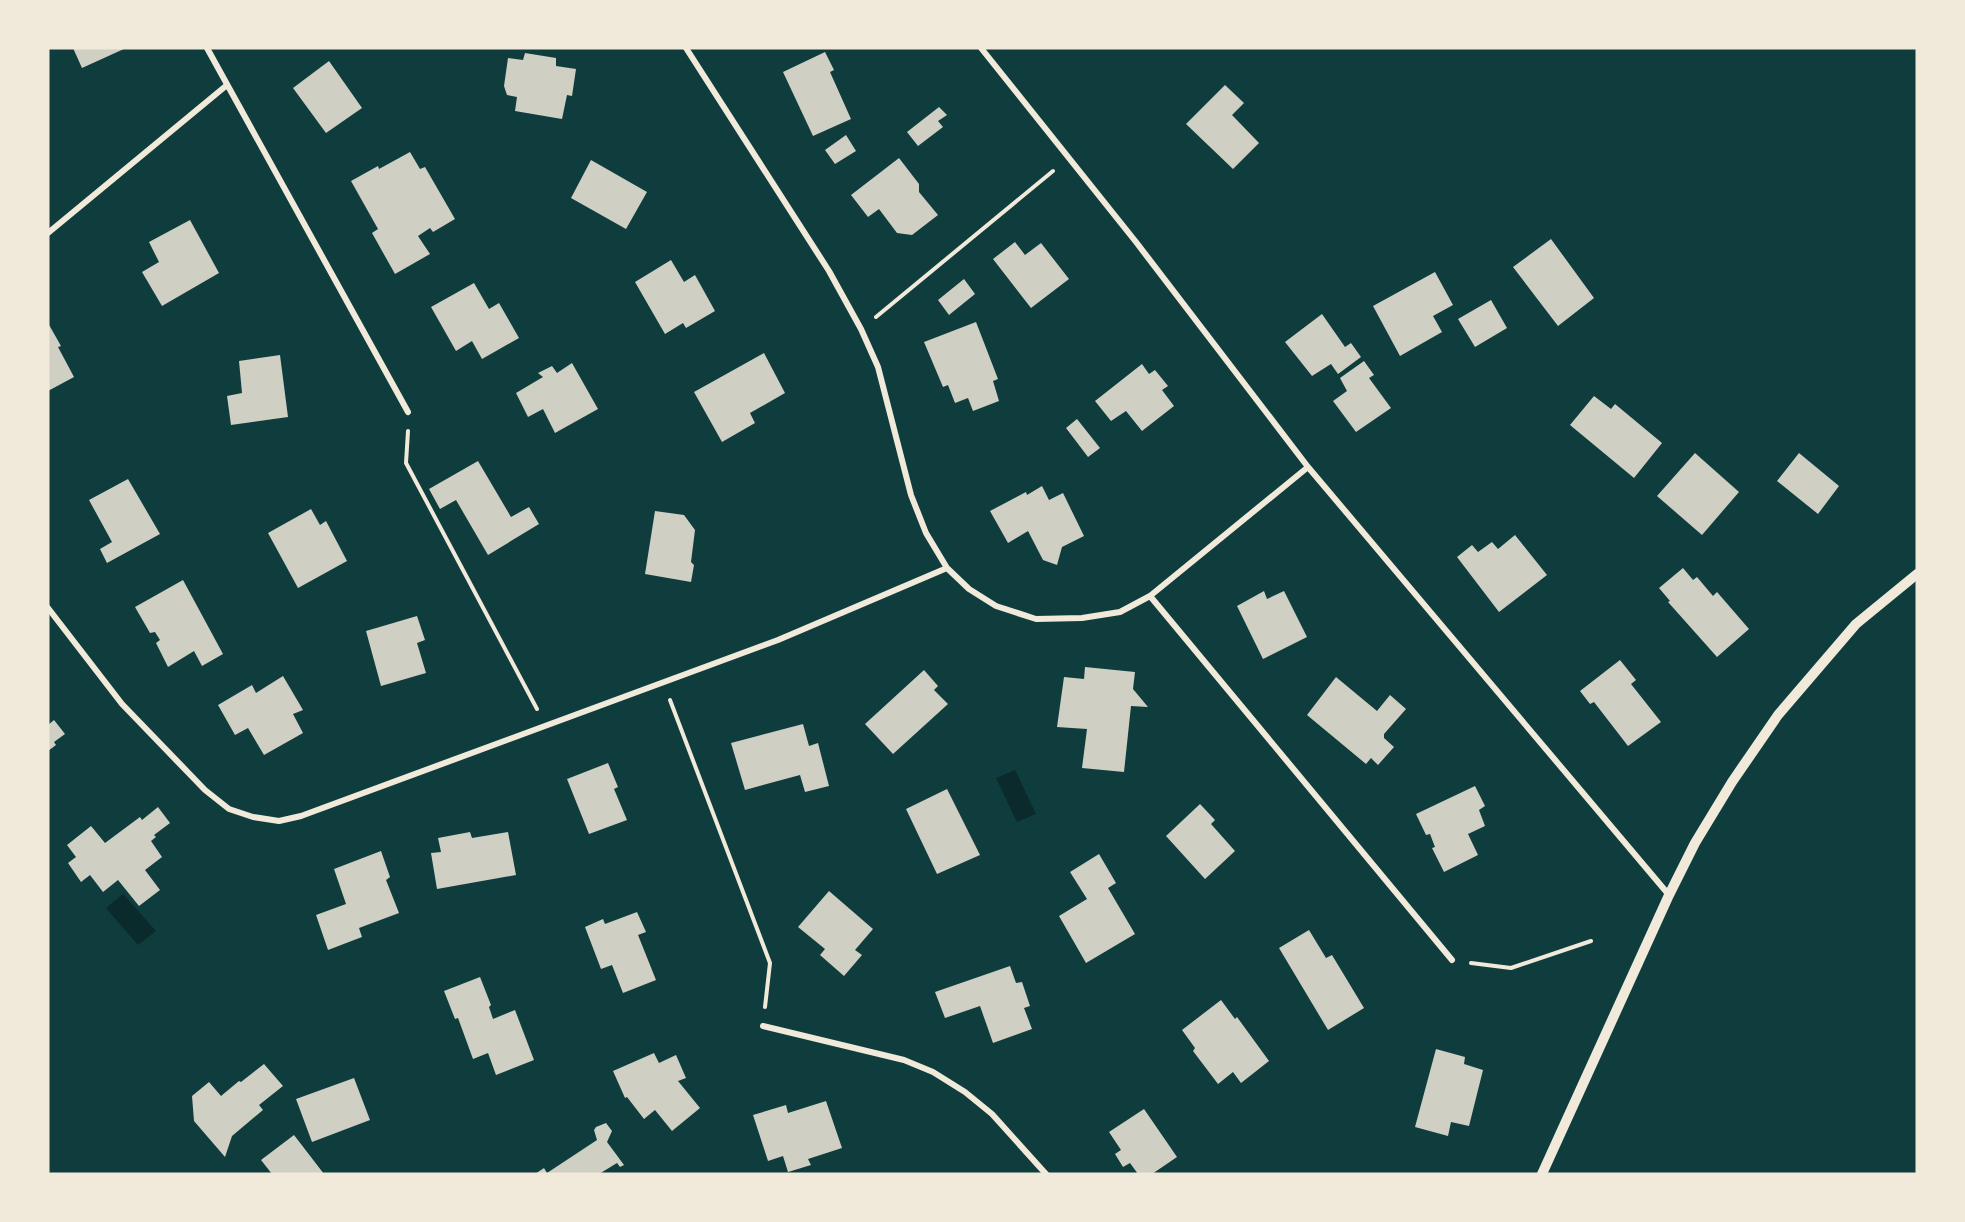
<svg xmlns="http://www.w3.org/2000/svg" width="1965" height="1222" font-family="Commissioner,sans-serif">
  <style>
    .water { fill: #0a2a2b }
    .building { fill: #cfcfc3 }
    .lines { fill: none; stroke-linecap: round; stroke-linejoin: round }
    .path { stroke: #f1e9da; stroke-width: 4 }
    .minor { stroke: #f1e9da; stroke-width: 6 }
    .tertiary { stroke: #f1e9da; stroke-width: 10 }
  </style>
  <rect width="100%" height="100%" fill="#0f3d3e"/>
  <path class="water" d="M1015,770l21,44 -19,8 -21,-44z
    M123,894l33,37 -18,14 -32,-37z"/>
  <path class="building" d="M73,48h53l-44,20z
    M825,52l9,18 -4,2 21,47 -38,17 -30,-64z
    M525,53l31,5v8l20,3 -4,27 -5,-1 -5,24 -47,-8 2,-14 -10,-2 -3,-9 4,-28 15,2z
    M329,61l33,47 -36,25 -33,-45z
    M1225,85l19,18 -12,12 27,28 -26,26 -47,-45z
    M939,107l8,8 -9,6 5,6 -25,19 -11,-14z
    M846,135l10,16 -21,13 -10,-14z
    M410,152l10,17 5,-2 30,52 -22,13 -3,-4 -12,8 12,18 -35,20 -23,-41 6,-4 -27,-48 27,-15 1,3z
    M899,158l20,26v8l19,23 -26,20 -15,-2 -18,-24 -11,8 -17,-22z
    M591,160l56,32 -21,37 -55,-31z
    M190,220l29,53 -57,33 -20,-34 17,-10 -10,-20z
    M1551,239l43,59 -36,28 -45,-59z
    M1015,242l10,13 16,-12 28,36 -38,29 -38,-49z
    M671,260l13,22 11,-7 20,36 -29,17 -3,-5 -18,11 -30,-52z
    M1435,272l18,33 -20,11 9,16 -42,24 -27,-50z
    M964,279l11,15 -26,21 -11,-15z
    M474,283l15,26 10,-6 20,35 -37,21 -10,-18 -16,10 -25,-44z
    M1491,300l16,28 -32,19 -17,-28z
    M1322,314l23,33 6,-4 10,14 -23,17 -7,-10 -19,12 -27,-34z
    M976,322l22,57 -5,2 6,20 -26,10 -5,-13 -13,5 -7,-18 -5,2 -19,-45z
    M48,323l13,23 -3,1 16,30 -26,14z
    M764,353l21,40 -35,20 5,10 -33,19 -28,-50z
    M280,355l8,62 -57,8 -4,-29 15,-3 -3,-32z
    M1364,361l10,14 -5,3 22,30 -35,24 -23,-31 14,-10 -7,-13z
    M572,363l26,46 -43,24 -12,-24 -15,8 -12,-24 27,-16 -5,-4 14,-7 5,7z
    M1142,364l7,10 6,-4 13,16 -6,4 12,16 -32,25 -16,-20 -15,10 -16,-20z
    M1594,396l17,13 4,-5 47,39 -28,35 -64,-53z
    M1077,419l23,29 -12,9 -22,-29z
    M1695,453l44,39 -37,43 -45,-39z
    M1799,453l40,33 -21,28 -41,-33z
    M478,461l33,56 18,-10 10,17 -51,31 -32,-55 -16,9 -11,-20z
    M128,479l32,55 -53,29 -7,-14 12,-7 -23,-42z
    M1042,486l7,14 14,-7 21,43 -22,11 -5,18 -14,-5 -15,-29 -20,12 -18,-32 36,-19 1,3z
    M311,509l9,16 6,-4 21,40 -49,27 -30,-55z
    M655,511l29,4 11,15 -4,32 3,3 -3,17 -46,-8z
    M1515,535l32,40 -48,37 -42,-55 15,-12 6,7 14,-10 6,7z
    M1683,568l10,12 4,-3 16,19 4,-4 32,37 -32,28 -49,-55 2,-1 -11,-13z
    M183,580l40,74 -21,12 -8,-15 -26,16 -12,-24 4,-3 -5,-8 -5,1 -15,-26z
    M1264,591l3,8 17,-8 23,46 -44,22 -26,-53z
    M417,616l8,24 -8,3 9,30 -45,13 -15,-55z
    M1620,660l16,20 -5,4 30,38 -33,24 -34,-44 -4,2 -10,-13z
    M1085,667l50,5 -2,17 15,18 -17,-1 -7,66 -42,-4 5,-39 -30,-2 7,-50 20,2z
    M924,670l14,16 -4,4 14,14 -55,50 -28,-30z
    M283,676l20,34 -10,4 10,19 -39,22 -16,-27 -13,7 -17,-30 34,-20 4,8z
    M1336,677l41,34 13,-16 16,14 -22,25v4l10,9 -16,18 -7,-7 -5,6 -59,-49z
    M54,720l11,14 -11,8 2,3 -8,6v-26z
    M803,724l6,22 9,-3 11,43 -24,6 -5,-17 -55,15 -14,-47z
    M608,763l10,24 -4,2 13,31 -38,14 -22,-55z
    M1475,786l10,20 -6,4 6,16 -17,8 10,21 -34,17 -12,-24 3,-1 -5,-13 -4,1 -10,-21z
    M947,789l33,66 -43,19 -31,-65z
    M1200,804l15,16 -4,4 24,27 -30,28 -39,-43z
    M158,807l12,16 -16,12 2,2 -5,4 11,16 -17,13 15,20 -21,16 -21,-26 -15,12 -13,-17 -9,7 -13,-19 8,-6 -9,-12 24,-19 14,17 35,-26 2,3z
    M470,832l2,6 36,-6 8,43 -79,14 -6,-36 10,-1 -3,-14z
    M381,851l9,26 -4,3 13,33 -40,15 3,9 -34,13 -12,-35 30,-11 -12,-35z
    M1099,854l17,29 -8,5 27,46 -49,29 -27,-47 28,-17 -17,-27z
    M829,891l44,38 -18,21 7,5 -18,21 -24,-21 5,-6 -27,-22z
    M637,912l9,20 -8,3 18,45 -33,13 -11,-28 -11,4 -16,-42 18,-8 2,5z
    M1309,930l17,28 6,-3 32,53 -36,22 -49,-82z
    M1010,966l6,17 6,-1 8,24 -6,2 8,21 -39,14 -13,-37 -35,12 -10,-26z
    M480,977l11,28 -2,2 4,12 22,-9 19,50 -38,15 -8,-22 -15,6 -15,-41 -3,1 -11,-28z
    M1221,1000l14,19 2,-2 32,44 -28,22 -8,-11 -15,12 -25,-33 2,-3 -13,-18z
    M1436,1049l29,8 -1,7 19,6 -14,56 -18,-4 -3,14 -33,-9z
    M654,1053l5,10 17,-8 10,23 -8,3 22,27 -28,23 -17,-21 -11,9 -17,-22 -2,1 -12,-27z
    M264,1064l19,22 -24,19 4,5 -31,26 -7,21 -31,-36 -2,-25 17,-14 12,14 18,-15 2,1z
    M354,1078l16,42 -58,22 -16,-43z
    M826,1101l16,47 -34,11 3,6 -23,7 -5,-16 -15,5 -15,-46 33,-10 2,8z
    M1144,1109l33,48 -25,17h-14l-8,-11 -7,4 -8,-13 6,-4 -12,-18z
    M606,1123l6,8 -5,11 17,23 -4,2 -3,-4 -18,11h-64l9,-6 3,5 50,-33 -3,-10 2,-3z
    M294,1135l30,39h-52l-11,-14z"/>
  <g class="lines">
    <path class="path" d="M876,317l177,-146
      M408,431l-2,32 131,246
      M670,700l100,263 -5,44
      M1471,963l40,5 80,-27"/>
    <path class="minor" d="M207,48l201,364
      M686,48l143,223 32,58 17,38 33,128 15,38 21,35 22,21 27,17 40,13 46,-1 38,-6 30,-16 158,-129
      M981,48l155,194 172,225 361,428
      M48,233l179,-148
      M1150,596l302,364
      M48,608l74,96 83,86 24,19 24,8 26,4 22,-5 477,-176 169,-72
      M763,1026l141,34 29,12 32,20 27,22 54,60"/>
    <path class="tertiary" d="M1542,1174l127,-279 26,-52 37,-61 46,-67 78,-91 61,-50"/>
  </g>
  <rect width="1965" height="1222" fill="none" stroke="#f1e9da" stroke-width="99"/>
</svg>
